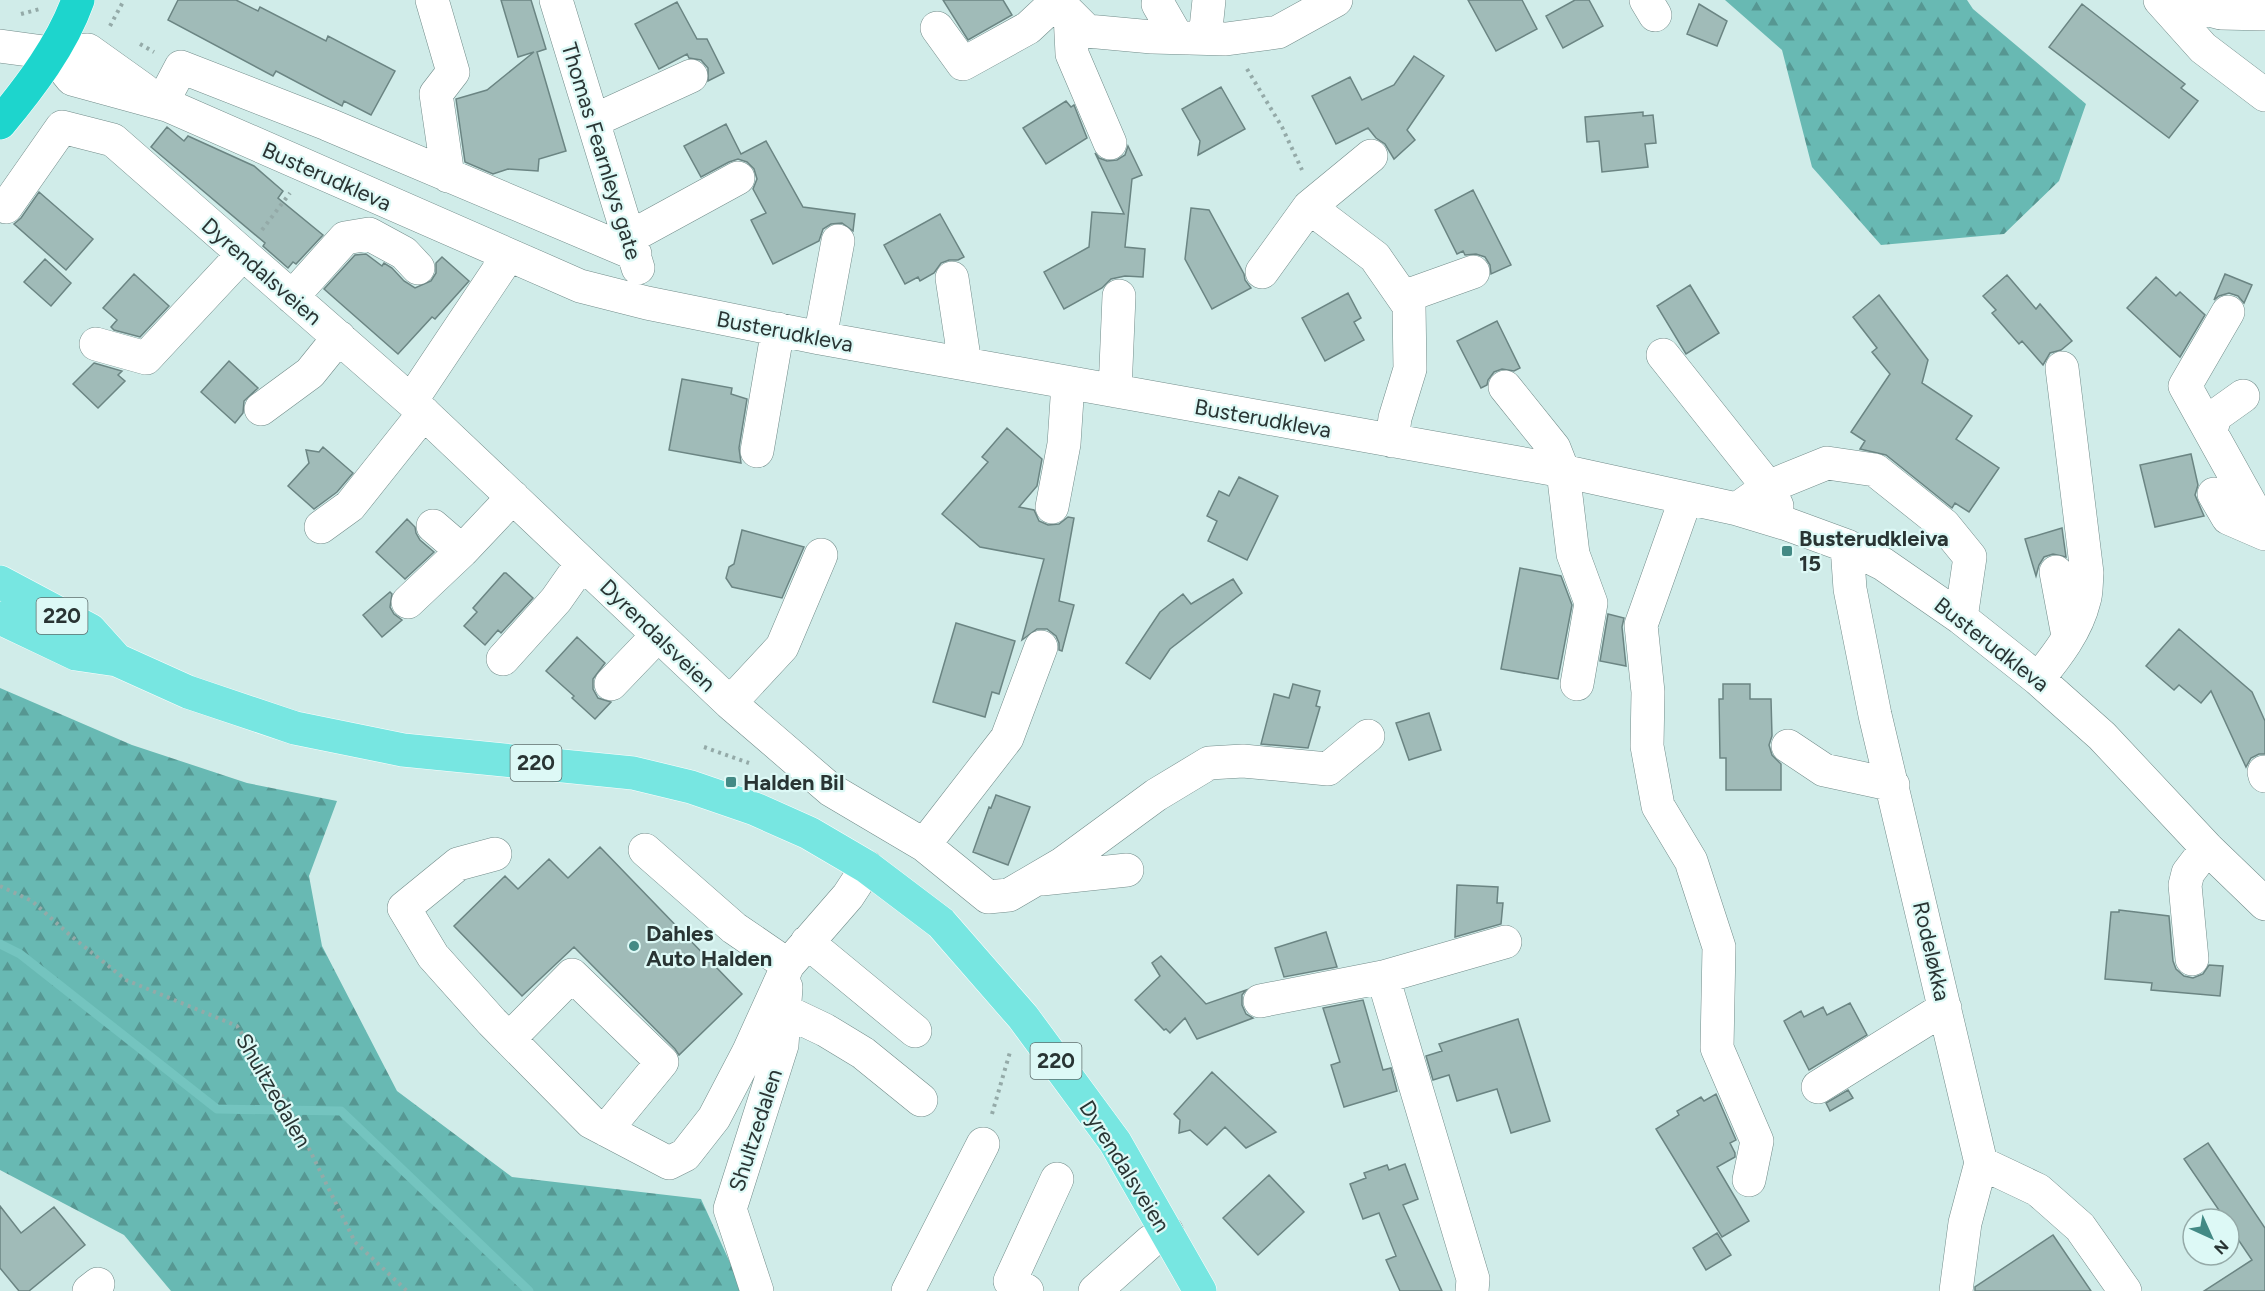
<svg xmlns="http://www.w3.org/2000/svg" width="2265" height="1291" font-family="Figtree,sans-serif">
  <style>
    .forest { fill: url(#forest-firs) }
    .lines { fill: none; stroke-linecap: round; stroke-linejoin: round }
    .stream { stroke: #74c4bf; stroke-width: 9 }
    .building { fill: #a0bbb8; stroke: #6b8583; stroke-width: 1.5 }
    .minor-casing { stroke: #728c8a; stroke-width: 34 }
    .major-casing { stroke: #fff; stroke-width: 34 }
    .highway-casing { stroke: #fff; stroke-width: 34 }
    .path { stroke: #94aaa8; stroke-width: 4; stroke-dasharray: 3 4.5; stroke-linecap: butt }
    .minor { stroke: #fff; stroke-width: 33 }
    .major { stroke: #77e6e1; stroke-width: 33 }
    .highway { stroke: #1dd5cd; stroke-width: 33 }
    .poi-dot { fill: #438a85; stroke: #ddf9f6; stroke-width: 2 }
    .labels { text-anchor: middle; stroke-width: 4.5; stroke-linejoin: round; paint-order: stroke }
    .shield { fill: #ddf9f6; stroke: #5f6f6e; stroke-width: 1.5 }
    .shield-label { font-size: 21px; font-weight: bold; fill: #293433 }
    .street-label { font-size: 22px; fill: #293433; stroke: #ddf9f6 }
    .poi-label { font-size: 22px; font-weight: bold; fill: #293433; stroke: #ddf9f6; text-anchor: start }
  </style>
  <defs>
    <pattern id="forest-firs" width="22" height="20" patternUnits="userSpaceOnUse" patternTransform="scale(1.5)"><rect width="22" height="20" fill="#68b9b3"/><path d="M5 1l3.5 6h-7zM16 11l3.5 6h-7z" fill="#569792"/></pattern>
  </defs>
  <rect width="100%" height="100%" fill="#d0ece9"/>
  <path class="forest" d="M1725,0h242l6,9 113,95 -27,77 -55,53 -123,11 -69,-78 -30,-117z
    M0,688l132,57 115,38 90,18 -28,75 13,70 75,145 115,86 189,22 42,92h-572l-47,-56 -124,-65z"/>
  <g class="lines">
    <path class="stream" d="M0,944l20,10 197,155 124,2 188,180"/>
  </g>
  <path class="building" d="M178,0h58l22,11 2,-4 66,34 2,-5 67,35 -24,44 -27,-14 -2,5 -66,-35 -3,5 -105,-56z
    M501,0h30l15,49 -9,3 29,99 -27,8 -1,12 -30,-2 -15,5 -28,-12 -9,-63 31,-9 47,-38 -16,5z
    M943,0h60l9,15 -44,25z
    M1468,0h54l15,29 -41,22z
    M1575,0h14l14,26 -40,22 -17,-32z
    M677,2l20,37h10l17,34 -16,8v-13l-7,-8 -12,-2 -2,-4 -28,15 -24,-45z
    M1699,4l28,17 -10,25 -30,-12z
    M2082,4l103,80 -4,4 17,13 -29,37 -120,-91z
    M1414,56l30,20 -37,54 8,10 -21,19 -9,-15 -9,-6 -8,-10 -32,16 -24,-48 38,-19 12,23 32,-15z
    M1221,87l24,42 -47,26 2,-14 -18,-32z
    M1066,101l5,6 3,-2 13,33 -41,26 -23,-36z
    M1643,112v4l10,-1 3,28 -11,1 3,23 -46,5 -3,-31 -12,1 -2,-25z
    M726,124l15,30 25,-13 37,66 52,7 -2,17 -11,-8 -11,1 -8,5 -4,12 -46,23 -22,-44 15,-7 -13,-24 4,-10 -3,-10 -7,-7 -9,-3 -9,3 -28,15 -17,-31z
    M167,127l17,14 4,-5 66,30 29,25 -5,7 45,37 -27,29 -3,-2 -5,6 -25,-22 2,-3 -114,-96z
    M1128,146l14,29 -10,4 -7,68 20,2 -2,28 -18,-1 -14,3 -9,9 -38,21 -20,-37 45,-25 3,-35 32,2 -29,-61 4,5 8,3 10,-1 8,-5z
    M1473,190l38,75 -20,9 -1,-9 -5,-8 -9,-3 -11,1 -2,-4 -6,3 -22,-44z
    M39,192l54,47 -27,31 -52,-46 7,-6z
    M1191,208l18,2 35,64 1,6 6,8 -39,21 -27,-50z
    M940,214l24,43 -6,3h-9l-8,3 -7,10 -14,8 -2,-4 -13,7 -21,-39z
    M366,254l16,12 2,-3 8,5 12,13 11,7 16,-7 5,-8v-10l6,-6 27,24 -34,38 -3,-2 -34,37 -74,-65 31,-34z
    M45,259l26,24 -20,23 -27,-24z
    M134,274l35,32 -29,31 -26,-7 -3,-3 6,-7 -14,-12z
    M2225,274l27,11 -8,18 -6,-7 -9,-3 -10,3 -5,4z
    M2007,275l29,34 4,-5 32,37 -11,9 -11,3 -7,12 -21,-24 -3,3 -27,-31 4,-3 -13,-14z
    M2156,277l20,19 4,-4 25,23 -25,42 -53,-49z
    M1690,285l29,48 -33,21 -29,-48z
    M1348,293l13,25 -7,4 10,18 -39,21 -23,-43z
    M1879,295l49,65 -6,23 50,33 -16,23 43,29 -30,44 -14,-9 -3,5 -66,-53 -26,-6 5,-8 -14,-9 39,-58 -18,-22 5,-4 -24,-31z
    M1497,321l23,47 -6,3 -12,-2 -8,3 -6,8 -1,5 -6,3 -24,-47z
    M229,361l29,27 -14,13 -1,12 -8,10 -34,-31z
    M94,363l28,8 -4,4 7,6 -27,27 -25,-24z
    M682,379l50,9 -1,6 16,5 -8,49 2,15 -72,-13z
    M1007,428l35,31 -5,27 -18,21 15,3 5,11 9,4 11,-1 9,-7 6,1 -15,83 15,4 -12,46 -3,-1v-7l-3,-7 -9,-7h-10l-15,11 22,-81 -64,-12 -38,-33 46,-52 -6,-5z
    M323,447l30,26 -16,19 -23,17 -26,-23 21,-23 -3,-13 13,2z
    M2191,454l7,31 -3,10 9,21 -49,11 -15,-62z
    M1239,477l39,19 -31,64 -39,-19 9,-20 -10,-5 12,-25 10,5z
    M407,519l8,8 1,6 4,7 14,12 -29,27 -29,-27z
    M2062,528l4,29 -13,-3 -9,3 -5,8 -3,11 -11,-37z
    M742,530l62,17 -22,51 -50,-11 -6,-9 3,-11 5,-3z
    M1520,568l41,8 11,29 -14,74 -57,-10z
    M504,573h2l27,25 -32,35 -3,-3 -13,15 -21,-19 13,-14 -4,-4z
    M1233,579l9,14 -72,56 -20,30 -24,-16 34,-51 23,-18 8,10z
    M390,592l2,2 -2,13 4,7 8,6 -20,17 -19,-22z
    M1608,614l16,4 -2,9 4,39 -26,-5z
    M956,623l59,18 -16,53 -7,-2 -7,25 -52,-15z
    M2179,629l73,63 13,29v33h-6l-8,4 -5,9 -35,-76 -10,12 -22,-18 -5,5 -28,-24z
    M577,637l28,26 -12,16v10l5,9 13,4 -16,17 -23,-21 2,-2 -28,-25z
    M1293,684l27,7 -4,15 4,1 -12,41 -47,-4 13,-50 15,4z
    M1723,684h27v15h21l1,37 -3,9 3,10 9,9v26h-55v-32h-6l-1,-59h4z
    M1429,713l12,37 -32,10 -13,-37z
    M996,795l34,12 -22,58 -35,-13 16,-45 2,1z
    M600,847l142,147 -63,61 -4,-6 -101,-102 -52,49 -68,-70 51,-50 13,13 31,-30 19,19z
    M1457,885l41,2 -1,16h6l-2,21 -46,13z
    M2119,910l50,6 4,45 3,8 8,7 9,2 10,-4 6,-9 14,1 -3,30 -69,-6 1,-7 -47,-4 6,-67h8z
    M1326,932l11,35 -53,10 -9,-29z
    M1161,956l45,48 40,-14 -4,5v10l4,9 7,4 -56,21 -12,-21 -15,15 -4,-4 -2,1 -29,-30 25,-24 -8,-13z
    M1363,1000l20,70 8,-2 6,23 -53,16 -13,-42 9,-3 -17,-54z
    M1850,1003l17,32 -58,35 -25,-49 17,-10 3,6 19,-10 4,8z
    M1518,1019l32,102 -39,12 -14,-44 -40,12 -8,-26 -16,5 -7,-24 16,-5 -3,-7z
    M1212,1072l64,60 -30,16 -21,-21 -18,18 -17,-15 -11,3 1,-13 -6,-6z
    M1848,1090l5,8 -23,13 -4,-8z
    M1716,1094l20,46 -6,3 5,10v4l-18,10 32,54 -27,16 -66,-108 23,-14 -2,-4 24,-14 3,4z
    M2208,1143l57,85v63h-61l48,-31 -23,-34v-7h-4l-41,-60z
    M1405,1164l13,35 -15,6 39,86h-42l-14,-31 10,-4 -17,-43 -16,6 -13,-35 16,-6 -2,-5 23,-8 2,5z
    M1269,1175l35,37 -46,43 -35,-37z
    M0,1206l21,27 33,-26 31,38 -56,46h-10l-19,-23z
    M1717,1233l14,22 -25,15 -13,-22z
    M2053,1235l38,56h-116v-4z"/>
  <g class="lines">
    <defs>
      <path id="minor" d="M432,0l21,72 -17,22 12,82
        M556,0l82,268
        M1056,0l31,31 65,6 74,2 52,-7 58,-32
        M1646,0l9,15
        M2160,0l43,48 62,47
        M2171,0l50,13 44,1
        M1158,4l19,33
        M1070,14l2,40 38,89
        M937,28l26,36 65,-36 29,-27
        M1205,38l4,-38
        M0,46l51,7 37,-3 56,40
        M51,53l21,26 95,26 413,181 67,17 173,35 743,133 174,38 50,15 60,22 36,18 78,54 77,61 64,57 105,112 58,56
        M162,103l19,-36 146,57 308,130
        M593,121l98,-45
        M6,207l56,-80 51,13 298,261 319,302 101,87 93,55 64,52 21,-2 53,-31 94,-69 53,-32 34,-2 85,8 40,-33
        M1309,207l62,-51
        M630,237l108,-59
        M1262,272l47,-65 66,50 34,49 1,63 -15,49 -3,23
        M952,278l13,86
        M292,297l53,-59 24,-4 35,19 14,15
        M1403,297l70,-25
        M2228,312l-43,74 80,144
        M820,338l18,-97
        M96,344l50,14 97,-104
        M1663,355l105,132 9,19
        M1505,387l49,61 9,23 10,83 18,49 -14,81
        M1115,391l4,-95
        M411,401l97,-145
        M261,409l49,-36 29,-36
        M2211,431l4,-15 28,-20
        M757,451l21,-122
        M2214,494l14,24 37,16
        M1686,498l-45,127 7,67 -1,54 11,60 33,55 28,86 -2,101 40,93 -8,39
        M1052,507l12,-63 4,-61
        M1737,509l31,-22 59,-24 48,7 69,55 26,32 -9,61
        M433,526l29,25
        M321,527l29,-21 74,-93
        M1847,546l3,43 25,126 106,448 -16,60 -9,68
        M2056,572l12,64
        M408,602l54,-51 51,-54
        M503,659l53,-59 26,-37
        M2038,679c19,-23 39,-49 46,-78 3,-8 2,-19 3,-28l-25,-205
        M611,684l47,-49
        M730,703l52,-56 39,-92
        M1788,746l36,24 69,15
        M2264,772l1,4
        M924,845l83,-107 34,-91
        M645,850l89,78 54,37
        M495,854l-37,10 -54,44 29,48 59,66 99,100 78,41 16,-8 29,-37 34,-65 40,-88 60,-69 19,-29
        M1042,879l85,-9
        M807,942l108,89
        M2192,959l-7,-74 3,-12 19,-25
        M1260,1001l123,-24
        M785,1011l40,19 38,23 58,47
        M509,1039l63,-64 90,87 -56,68
        M1818,1087l127,-79
        M1981,1163l57,27 42,37 45,64
        M89,1291l9,-7
        M757,1291l-27,-82 52,-164 4,-58
        M908,1291l75,-147
        M1027,1291l-17,-10 47,-102
        M1095,1291l55,-49 17,-10
        M1472,1291l1,-12 -90,-302 122,-35"/>
      <path id="major" d="M0,582l90,48 27,30
        M0,618l76,36 41,6 71,32 107,36 108,22 230,23 58,14 64,22 54,24 58,34 74,56 82,94 92,125 85,149"/>
      <path id="highway" d="M0,123c30,-36 62,-78 78,-123"/>
    </defs>
    <use href="#minor" class="minor-casing"/>
    <use href="#major" class="major-casing"/>
    <use href="#highway" class="highway-casing"/>
    <path class="path" d="M21,14l19,-5
      M110,26l14,-26
      M140,44l14,8
      M1247,69l35,58 20,43
      M262,230l28,-37
      M704,747l45,16
      M0,886l32,15 39,35 55,44 111,46 50,78 68,138 52,49
      M992,1114l18,-62"/>
    <use href="#minor" class="minor"/>
    <use href="#major" class="major"/>
    <use href="#highway" class="highway"/>
  </g>
  <g class="poi-dot">
    <rect x="1781" y="545" width="12" height="12" rx="3"/>
    <rect x="725" y="776" width="12" height="12" rx="3"/>
    <circle cx="634" cy="946" r="6"/>
  </g>
  <g class="labels">
    <g class="shield">
      <rect x="36.5" y="598" width="51" height="36" rx="4.5"/>
      <rect x="510.5" y="745" width="51" height="36" rx="4.5"/>
      <rect x="1030.5" y="1043" width="51" height="36" rx="4.5"/>
    </g>
    <g class="shield-label">
      <text x="62" y="623">220</text>
      <text x="536" y="770">220</text>
      <text x="1056" y="1068">220</text>
    </g>
    <g class="street-label">
      <text transform="translate(602 151) rotate(73)" y="8">Thomas Fearnleys gate</text>
      <text transform="translate(327 176) rotate(24)" y="8">Busterudkleva</text>
      <text transform="translate(262 271) rotate(41)" y="8">Dyrendalsveien</text>
      <text transform="translate(785 331) rotate(11)" y="8">Busterudkleva</text>
      <text transform="translate(1263 418) rotate(10)" y="8">Busterudkleva</text>
      <text transform="translate(658 635) rotate(44)" y="8">Dyrendalsveien</text>
      <text transform="translate(1992 644) rotate(38)" y="8">Busterudkleva</text>
      <text transform="translate(1932 951) rotate(77)" y="8">Rodeløkka</text>
      <text transform="translate(274 1090) rotate(60)" y="8">Shultzedalen</text>
      <text transform="translate(755 1130) rotate(-72)" y="8">Shultzedalen</text>
      <text transform="translate(1125 1166) rotate(58)" y="8">Dyrendalsveien</text>
    </g>
    <g class="poi-label">
      <text x="1799" y="546">Busterudkleiva<tspan x="1799" dy="25">15</tspan></text>
      <text x="743" y="790">Halden Bil</text>
      <text x="646" y="941">Dahles<tspan x="646" dy="25">Auto Halden</tspan></text>
    </g>
  </g>
  <g transform="translate(2211 1237) rotate(135)"><circle r="28" fill="#ddf9f6" stroke="#95aaa8" stroke-width="1.5"/>
  <path d="M0-4.5L10 22L0 15L-10 22Z" fill="#438a85"/>
  <text y="-9" font-size="16" font-weight="bold" text-anchor="middle" fill="#293433">N</text>
  </g>
</svg>
